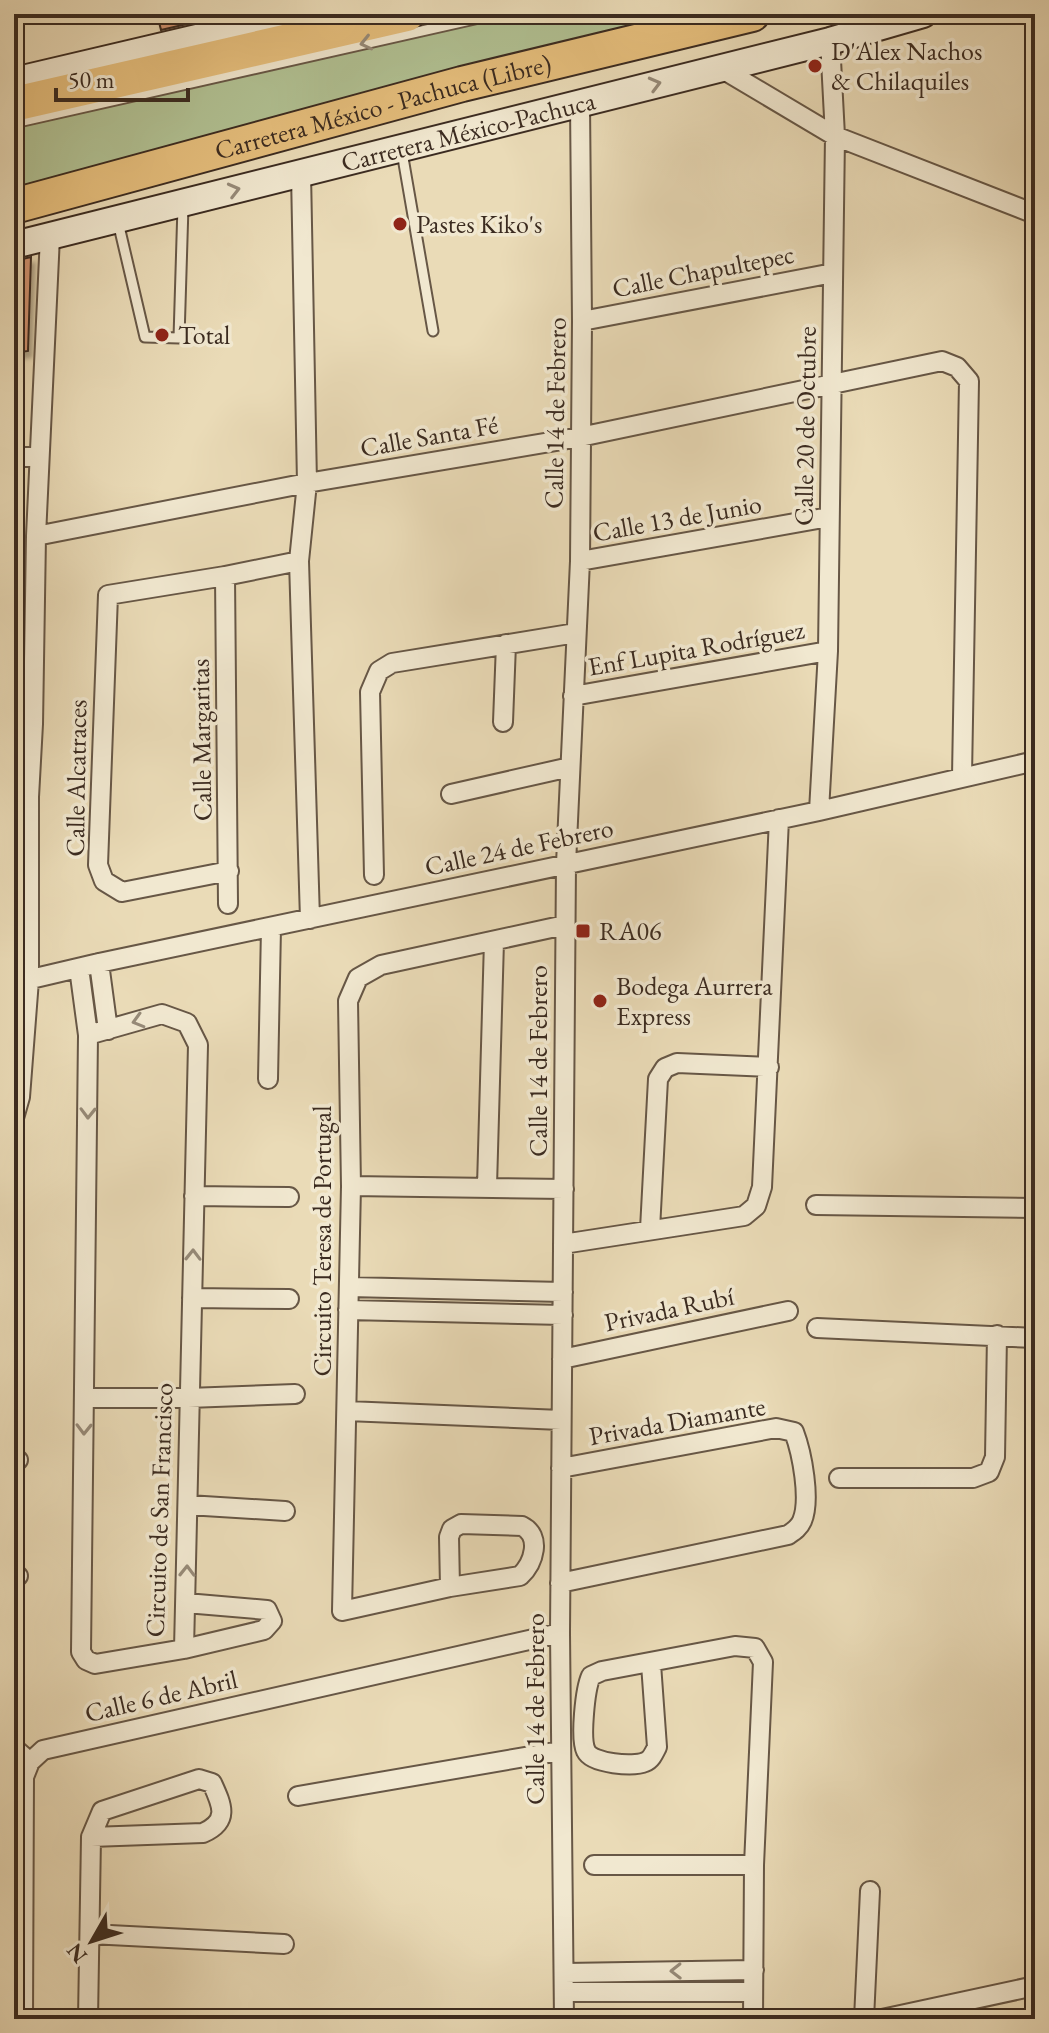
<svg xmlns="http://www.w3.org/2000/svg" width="1049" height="2033" font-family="'EB Garamond',serif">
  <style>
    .green { fill: #b1c193; stroke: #76765a; stroke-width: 2 }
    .building { fill: #d29371; stroke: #3b2b20; stroke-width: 2; filter: url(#shadow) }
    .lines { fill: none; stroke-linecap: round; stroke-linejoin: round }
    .lane-casing { stroke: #675746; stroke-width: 13 }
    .street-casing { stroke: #675746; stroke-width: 22 }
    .secondary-casing { stroke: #3b2b20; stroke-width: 30 }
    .highway-casing { stroke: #3b2b20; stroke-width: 38 }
    .lane { stroke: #f1e8d0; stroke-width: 9 }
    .street { stroke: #f1e8d0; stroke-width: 18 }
    .secondary { stroke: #f1e8d0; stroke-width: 26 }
    .highway { stroke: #e5be7c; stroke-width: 34 }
    .oneway { stroke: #968a78 }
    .poi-dot { fill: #8f2418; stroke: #f1e8d0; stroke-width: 3 }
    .labels { text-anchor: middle; stroke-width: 7; stroke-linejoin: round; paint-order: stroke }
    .poi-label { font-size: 26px; fill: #3b2b20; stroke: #f1e8d0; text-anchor: start }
    .street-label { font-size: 26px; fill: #3b2b20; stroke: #f1e8d0 }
  </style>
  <defs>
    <filter id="shadow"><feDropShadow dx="3.5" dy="6" stdDeviation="2" flood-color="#0004"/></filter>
  </defs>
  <rect width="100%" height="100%" fill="#eadbb7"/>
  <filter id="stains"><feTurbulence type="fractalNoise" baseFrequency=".0025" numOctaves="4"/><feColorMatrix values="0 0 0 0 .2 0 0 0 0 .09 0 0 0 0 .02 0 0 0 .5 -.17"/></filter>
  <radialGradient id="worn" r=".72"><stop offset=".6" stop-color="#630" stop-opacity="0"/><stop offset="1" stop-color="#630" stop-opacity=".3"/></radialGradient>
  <path class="green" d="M514,14h172l-217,52 -455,122v-60z"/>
  <path class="building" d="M157,14h60v3l-56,13z
    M31,257l-3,94 -14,2v-92z"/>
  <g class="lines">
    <defs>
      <path id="lane" d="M14,123l483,-109
        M402,152l31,179
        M118,222l27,115 34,1 4,-132"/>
      <path id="street" d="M719,67l116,69 200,78
        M301,173l6,310 -8,78 11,358
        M582,321l251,-48
        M14,457h25
        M36,536l271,-53 273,-46 362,-76 15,6 12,14 -7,395
        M580,561l249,-44
        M225,576l3,328
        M573,696l255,-45
        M503,722l3,-78
        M451,794l119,-27
        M819,811l9,-160 7,-515 -5,-95
        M229,871l-107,21 -18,-11 -6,-16 10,-270 117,-19 74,-15
        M374,875l-4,-183 9,-21 13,-8 184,-30
        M99,963l9,67
        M79,968l9,67 -7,617 5,8 9,4 89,-15 80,-19 8,-9 -5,-11 -81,-7
        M14,983l85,-20 720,-152 216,-50
        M88,1035l74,-21 25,9 11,22 -14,604
        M268,1079l3,-151
        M14,1118l6,-21 9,-117v-183l4,-73 3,-188 14,-300
        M351,1186l213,3
        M487,1186l7,-245
        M194,1196l95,1
        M816,1205l219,3
        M650,1229l8,-150 7,-11 12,-5 92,4
        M563,1244l181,-28 12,-10 6,-19 17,-368
        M349,1287l214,5
        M192,1298l97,1
        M348,1310l215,5
        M817,1328l218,10
        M562,1359l226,-48
        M85,1398h103l107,-4
        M347,1411l214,9
        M14,1460h4
        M839,1478h134l16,-6 6,-15 2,-122
        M188,1505l97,6
        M14,1576h4
        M560,1583l228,-48c6,-4 11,-7 14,-14 9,-21 0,-68 -8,-89l-18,-4 -215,40
        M450,1587l-1,-50 3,-8 9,-5 61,2c20,10 12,37 -2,50l-70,11 -108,24 9,-425 -3,-185 10,-23 23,-13 184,-40
        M651,1664l6,83c-3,6 -6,13 -12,15 -11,5 -53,2 -59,-11 -6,-12 -1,-62 5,-75l11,-5 133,-25 20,2 8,14 -9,203 -1,154
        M14,1748l16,14
        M298,1796l262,-45
        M594,1865h160
        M90,1934l194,10
        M565,1973l189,-3
        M564,1992h189
        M23,2019l1,-242 6,-15 13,-12 517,-117
        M88,2019l3,-182 11,-26 97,-32 13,4c10,22 18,38 -9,50l-112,4
        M564,2019l-4,-386 6,-769 14,-303 2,-240 -2,-218
        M864,2019l6,-128
        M882,2019l153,-33"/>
      <g id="secondary">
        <path d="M14,81l285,-67"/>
        <path id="s1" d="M14,245l816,-204 93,-27"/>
      </g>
      <g id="highway">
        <path d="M14,104l393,-90"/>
        <path id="s2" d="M14,206l448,-122 290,-70"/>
      </g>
    </defs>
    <use href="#lane" class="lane-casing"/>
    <use href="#street" class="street-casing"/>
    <use href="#secondary" class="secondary-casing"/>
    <use href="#highway" class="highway-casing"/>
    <use href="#lane" class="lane"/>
    <use href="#street" class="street"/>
    <use href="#secondary" class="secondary"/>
    <use href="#highway" class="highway"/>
  </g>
  <defs><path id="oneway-chevron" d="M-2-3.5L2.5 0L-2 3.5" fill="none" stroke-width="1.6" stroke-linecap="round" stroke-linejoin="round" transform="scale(2)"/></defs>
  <g class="oneway">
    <use href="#oneway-chevron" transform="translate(366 43) rotate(167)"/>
    <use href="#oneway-chevron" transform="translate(655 84) rotate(-15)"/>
    <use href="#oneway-chevron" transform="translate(234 190) rotate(-14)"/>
    <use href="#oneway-chevron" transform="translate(138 1021) rotate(164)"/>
    <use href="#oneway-chevron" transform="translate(88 1113) rotate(91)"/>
    <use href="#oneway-chevron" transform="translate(193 1255) rotate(-89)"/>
    <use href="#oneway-chevron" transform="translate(84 1429) rotate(91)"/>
    <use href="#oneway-chevron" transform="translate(187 1571) rotate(-89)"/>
    <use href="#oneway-chevron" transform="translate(676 1971) rotate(179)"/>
  </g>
  <g class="poi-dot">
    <circle cx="815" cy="66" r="8"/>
    <circle cx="400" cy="224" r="8"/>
    <circle cx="162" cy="335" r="8"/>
    <rect x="575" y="923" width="16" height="16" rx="4"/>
    <circle cx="600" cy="1001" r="8"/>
  </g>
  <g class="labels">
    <g class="poi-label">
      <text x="831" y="60">D'Alex Nachos<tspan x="831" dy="30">&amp; Chilaquiles</tspan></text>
      <text x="416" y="233">Pastes Kiko's</text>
      <text x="178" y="344">Total</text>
      <text x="599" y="940">RA06</text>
      <text x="616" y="995">Bodega Aurrera<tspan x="616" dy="30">Express</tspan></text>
    </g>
    <g class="street-label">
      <text dy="9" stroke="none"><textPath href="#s2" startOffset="382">Carretera México - Pachuca (Libre)</textPath></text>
      <text dy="9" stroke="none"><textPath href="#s1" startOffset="468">Carretera México-Pachuca</textPath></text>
      <text transform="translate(703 271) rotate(-11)" y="9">Calle Chapultepec</text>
      <text transform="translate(555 413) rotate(-89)" y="9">Calle 14 de Febrero</text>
      <text transform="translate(805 426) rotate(-89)" y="9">Calle 20 de Octubre</text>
      <text transform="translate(429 436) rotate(-10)" y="9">Calle Santa Fé</text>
      <text transform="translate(677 518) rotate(-10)" y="9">Calle 13 de Junio</text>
      <text transform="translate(696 648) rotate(-10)" y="9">Enf Lupita Rodríguez</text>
      <text transform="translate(201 740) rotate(-91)" y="9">Calle Margaritas</text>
      <text transform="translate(76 778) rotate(-89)" y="9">Calle Alcatraces</text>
      <text transform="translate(519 847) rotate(-12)" y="9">Calle 24 de Febrero</text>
      <text transform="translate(538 1061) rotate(-90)" y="9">Calle 14 de Febrero</text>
      <text transform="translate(322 1241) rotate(-90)" y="9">Circuito Teresa de Portugal</text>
      <text transform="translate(669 1309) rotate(-12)" y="9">Privada Rubí</text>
      <text transform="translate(677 1421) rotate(-10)" y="9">Privada Diamante</text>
      <text transform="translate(159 1510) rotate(-88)" y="9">Circuito de San Francisco</text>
      <text transform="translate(161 1696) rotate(-13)" y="9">Calle 6 de Abril</text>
      <text transform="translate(535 1709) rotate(-90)" y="9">Calle 14 de Febrero</text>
    </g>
  </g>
  <rect width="1049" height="2033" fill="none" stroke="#eadbb7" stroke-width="48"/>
  <rect x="16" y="16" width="1017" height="2001" fill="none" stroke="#3b2b20" stroke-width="4"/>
  <rect x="24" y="24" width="1001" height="1985" fill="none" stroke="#3b2b20" stroke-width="2"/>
  <g transform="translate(92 1941) rotate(231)" stroke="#f1e8d0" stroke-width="6" paint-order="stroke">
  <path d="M0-6L14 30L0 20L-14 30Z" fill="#3b2b20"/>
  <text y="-12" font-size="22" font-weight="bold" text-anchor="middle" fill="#3b2b20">N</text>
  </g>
  <path d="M56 88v12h132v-12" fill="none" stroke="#3b2b20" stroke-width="4"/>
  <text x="68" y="88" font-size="24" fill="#3b2b20" stroke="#f1e8d0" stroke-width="6" paint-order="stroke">50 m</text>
  <rect width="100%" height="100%" filter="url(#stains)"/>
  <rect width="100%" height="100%" fill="url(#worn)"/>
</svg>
